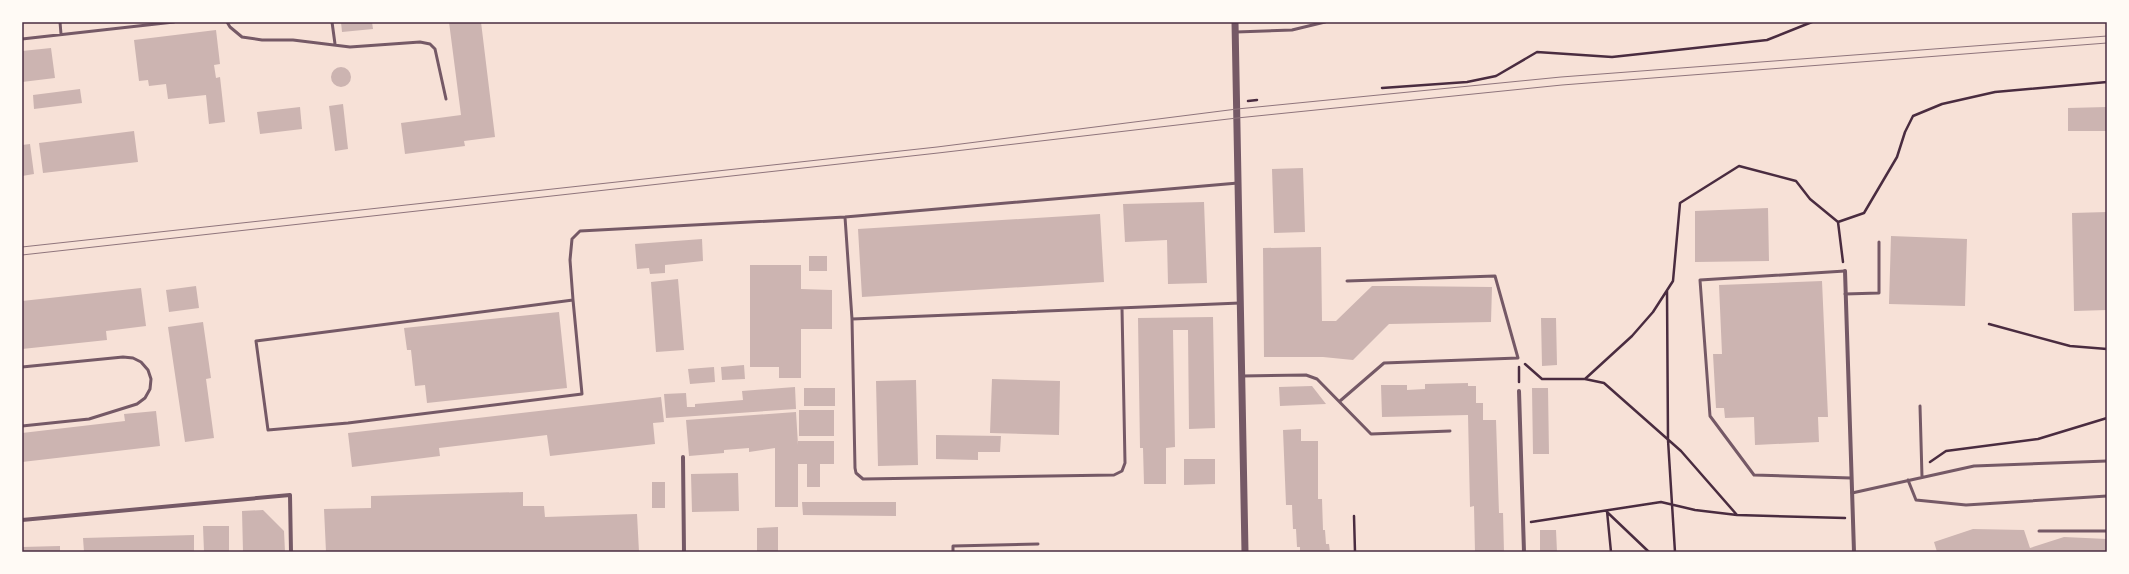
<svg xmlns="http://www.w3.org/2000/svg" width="2129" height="574" font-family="Overpass,sans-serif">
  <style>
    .building { fill: #ccb4b1 }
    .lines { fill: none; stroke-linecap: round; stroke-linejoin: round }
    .path { stroke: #4a2c40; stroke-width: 2.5 }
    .service { stroke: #755966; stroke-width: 3 }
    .minor { stroke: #755966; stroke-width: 4 }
    .tertiary { stroke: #755966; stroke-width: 7 }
    .tram { stroke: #8f747c; stroke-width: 1 }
    .neatline { fill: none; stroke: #4a2c40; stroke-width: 1.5 }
  </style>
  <rect width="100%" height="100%" fill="#f7e1d7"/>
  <path class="building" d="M341,22h31l1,7 -31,3z
    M449,22h32l14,115 -31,4 1,5 -60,8 -4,-31 60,-8z
    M216,30l4,34 -6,1 2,13 4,-1 5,45 -16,2 -3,-29 -38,4 -2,-15 -17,2 -1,-6 -9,1 -5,-41z
    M51,48l4,30 -33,4v-31z
    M331 77a10 10 0 1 1 20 0a10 10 0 1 1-20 0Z
    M80,89l2,14 -48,6 -1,-14z
    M343,104l5,45 -13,2 -6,-45z
    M300,107l2,22 -42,5 -3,-22z
    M2107,107v24h-39v-23z
    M134,131l4,31 -95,11 -4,-30z
    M30,144l4,30 -12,2v-31z
    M1303,168l2,64 -31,1 -2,-64z
    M1204,202l3,81 -39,1 -1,-44 -42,2 -2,-38z
    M1768,208l1,53 -74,1v-51z
    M2107,212v98l-33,1 -2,-98z
    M1100,214l4,68 -242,15 -4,-68z
    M1891,236l76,3 -2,67 -76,-2z
    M702,239l1,22 -38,4v8l-15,1 -1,-6 -12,1 -2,-25z
    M1321,247l1,74h14l36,-35h28l92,1 -1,35 -102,2 -36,36 -30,-3h-59l-1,-109z
    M809,256h18v15h-18z
    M750,265h51v24l31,1v39h-31v49h-22v-11h-29z
    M678,279l6,71 -28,2 -5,-70z
    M1822,281l6,136h-10l1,25 -64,3 -1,-28 -29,1 -1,-10h-8l-3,-54h9l-3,-69z
    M196,286l3,22 -30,4 -3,-22z
    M141,288l5,38 -40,5 1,9 -85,9v-48z
    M559,312l8,76 -140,15 -2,-18 -10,1 -4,-36h-4l-3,-22z
    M1213,317l2,111 -26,1 -1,-99h-15l2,117 -9,1v36h-22l-1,-36h-3l-2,-130z
    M1541,318h15l1,47 -15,1z
    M203,322l8,56 -5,1 8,59 -29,4 -17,-115z
    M744,365l1,14 -23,1 -1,-13z
    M714,367l1,15 -25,2 -2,-15z
    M992,379l68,2 -1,54 -69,-2z
    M916,380l2,85 -40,1 -2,-85z
    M1468,383v3h8v17h7v17h13l3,93h4l1,39h-29l-1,-46 -4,1 -2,-92 -86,2 -1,-32h26v5l18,-1v-5z
    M1312,386l14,18 -46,2 -1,-19z
    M795,387l1,22 -130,9 -2,-24 22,-1 1,14h8v-3l48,-4 -1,-9z
    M804,388h31v18h-31z
    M1532,388h16l1,66h-16z
    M661,397l3,25 -11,1 2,21 -105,12 -3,-21 -108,13 1,8 -88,11 -4,-34z
    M799,410h35v26h-35z
    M156,411l4,35 -138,16v-29l103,-12 -1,-7z
    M796,412l2,33v-4h36v23h-14v23h-13v-23h-9v43h-23v-59l-26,4v-4l-25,2v3l-35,3 -3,-36z
    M1301,429v12h17v58h4l1,31h2l1,14h3l1,8h-30v-5h-3l-1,-18h-3l-1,-24h-6l-3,-75z
    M936,435l65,1 -1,16h-22v8l-42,-1z
    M1184,459h31v25l-31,1z
    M738,473l1,38 -47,1 -1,-38z
    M652,482h13v26h-13z
    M523,492v14h21l1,11 92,-3 2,38h-313l-2,-43 47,-1v-12z
    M802,502h94v14l-93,-1z
    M263,510l21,21 1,21h-42l-1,-41z
    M203,526h26v26h-25z
    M778,527v25h-21v-24z
    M1973,529l51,1 6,18 34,-11 43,2v13h-170l-3,-10z
    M1540,530h16l1,22h-17z
    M194,535v17h-110l-1,-14z
    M60,546v6h-38v-5z"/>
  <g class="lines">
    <path class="path" d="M1382,88l85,-6 29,-6 41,-24 75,5 83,-9 72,-8 45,-18
      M1248,101l9,-1
      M1843,262l-5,-40 26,-9 33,-56 8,-25 8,-16 29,-12 53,-12 112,-10
      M1667,291l1,149 7,112
      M1989,324l81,22 37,3
      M1525,364l17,15h43l19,4 77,68 56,64 108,3
      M1519,367v15
      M1585,379l47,-43 21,-24 20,-31 7,-78 59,-37 57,15 14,18 28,23
      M1930,462l16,-11 92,-12 69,-21
      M1607,511l4,41
      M1607,512l42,40
      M1354,516l1,36
      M1531,522l130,-20 34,8 42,5"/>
    <path class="service" d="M60,22l1,12
      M227,22l3,5 12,10 20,3h31l57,7 70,-5 10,2 5,5 11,50
      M332,22l3,22
      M1236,32l56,-2 33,-8
      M22,39l152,-17
      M845,217l7,102 388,-16
      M1845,271l-145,9 10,136 44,59 97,3
      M1845,294l34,-1v-51
      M573,300l9,94 -234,29 -80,7 -12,-89 317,-41 -3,-40 2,-21 8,-8 265,-14 393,-34
      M852,319l3,149 1,5 7,6 251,-4 8,-4 3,-8 -3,-155
      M22,367l101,-10 10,1 8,4 7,8 3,9 -1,10 -5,9 -8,6 -48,15 -67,7
      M1242,376l64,-1 11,4 54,55 79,-3
      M1340,401l44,-38 134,-5 -23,-82 -148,5
      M1920,406l2,71
      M1908,480l8,20 50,5 141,-9
      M1852,493l122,-27 133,-5
      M2039,531h68
      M953,552v-6l85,-2"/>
    <path class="minor" d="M1845,271l9,281
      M1519,391l5,161
      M683,457l1,95
      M22,520l268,-25 1,57"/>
    <path class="tertiary" d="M1235,22l10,530"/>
    <path class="tram" d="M22,247l915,-100 300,-38 324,-32 546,-41
      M22,255l916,-102 299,-35 325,-33 545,-42"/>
  </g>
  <rect width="2129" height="574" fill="none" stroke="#fffaf5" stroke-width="46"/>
  <rect x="23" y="23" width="2083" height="528" class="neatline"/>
</svg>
